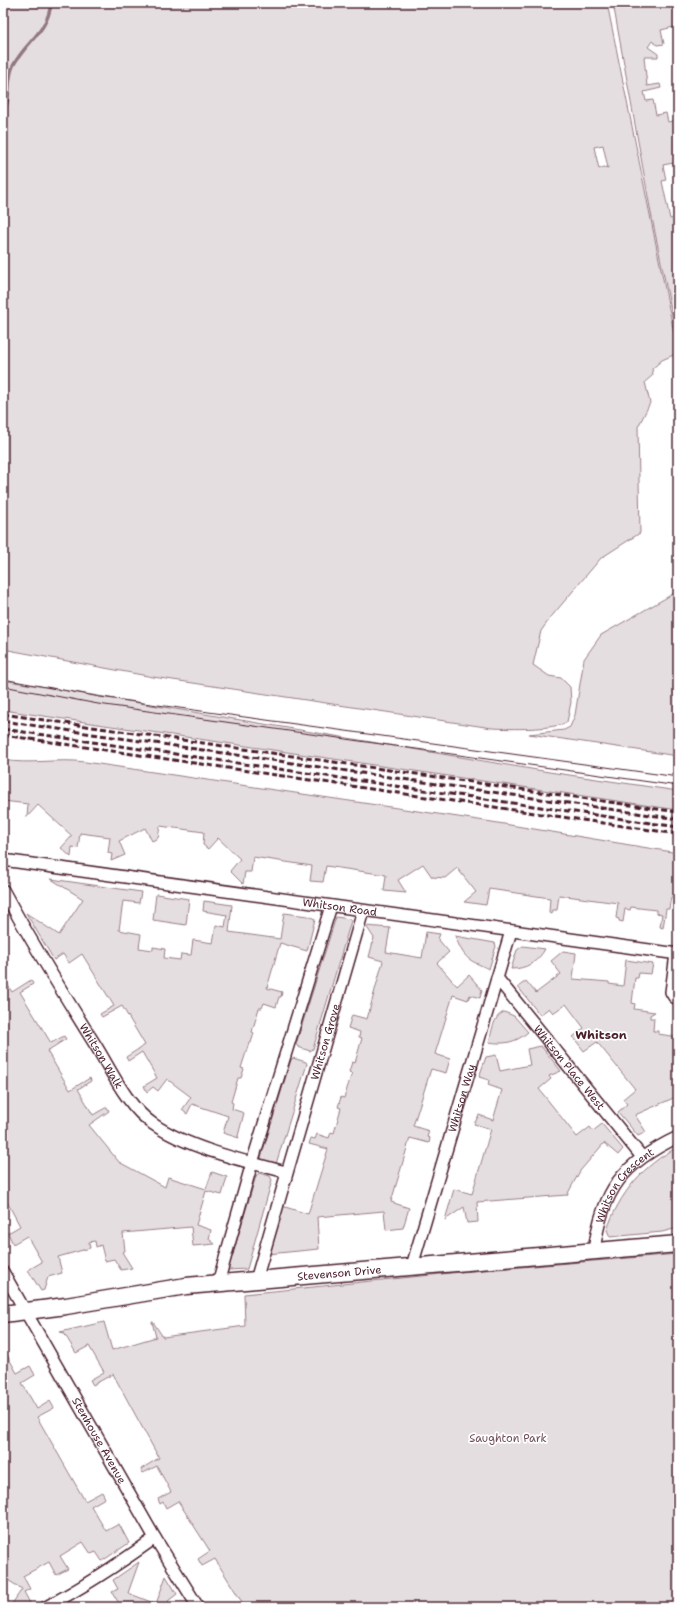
<svg xmlns="http://www.w3.org/2000/svg" width="681" height="1610" font-family="'Shantell Sans',sans-serif">
  <style>
    .green { fill: #e5dee0; stroke: #987e86; fill-rule: evenodd }
    .lines { fill: none; stroke-linecap: round; stroke-linejoin: round }
    .stream { stroke: #91787e; stroke-width: 3.5 }
    .street-casing { stroke: #4a1f2b; stroke-width: 14 }
    .secondary-casing { stroke: #4a1f2b; stroke-width: 19 }
    .street { stroke: #fff; stroke-width: 11 }
    .secondary { stroke: #fff; stroke-width: 16 }
    .tram { stroke: #4a1f2b; stroke-width: 1 }
    .rail { stroke: #4a1f2b; stroke-width: 3; stroke-dasharray: 6 3; stroke-linecap: butt }
    .labels { text-anchor: middle; stroke-width: 3.5; stroke-linejoin: round; paint-order: stroke }
    .street-label { font-size: 11px; fill: #4a1f2b; stroke: #fff }
    .park-label { font-size: 11px; fill: #714f58; stroke: #fff }
    .neighbourhood-label { font-size: 12px; font-weight: bold; fill: #4a1f2b; stroke: #fff }
  </style>
  <rect width="100%" height="100%" fill="#fff"/>
  <filter id="ink" filterUnits="userSpaceOnUse"><feTurbulence type="fractalNoise" baseFrequency=".025" numOctaves="2"/><feDisplacementMap in="SourceGraphic" scale="8" xChannelSelector="R" yChannelSelector="G"/><feConvolveMatrix kernelMatrix="1 2 1 2 8 2 1 2 1" color-interpolation-filters="sRGB"/></filter>
  <g filter="url(#ink)">
    <path class="green" d="M3,3h604l71,350 -16,7 -10,9 1,6 -8,7 5,21 -12,24 2,106 -39,25 -50,59 -10,14 -8,34 16,11 12,2 9,9 1,15 -4,20c-13,8 -58,7 -75,6l-339,-51 -150,-28zM603,145l5,23 -4,-1 -5,2 -5,-22z
      M613,3h65v23l-17,4 3,14 -7,1 -5,-4 -4,6 10,7v3h-14l3,29 13,-2 1,4 -17,4 2,9 7,-1 3,15 10,-2 2,9 9,-2 1,5v37l-15,3 3,15 -4,1 8,38 5,-1 3,15v111l-27,-131z
      M678,591v165l-149,-22 35,-4 6,-3 5,-12 9,-56 17,-24z
      M3,680l546,92 129,19v19l-675,-100z
      M3,760c27,5 55,-2 82,2l407,60 186,31v42l-2,3 -5,-1 -2,12h-3l-3,19 -3,-1 2,-13 -6,-1v-3l-25,-3 -1,3 -5,-1 -2,13 -4,-1v-2l-3,-1 2,-15 -59,-8 -2,15h-4l-1,4 -3,-1 1,-15 -61,-9 -3,16 -22,-3 12,-10 -19,-24 -12,10 -13,-1 -9,-13 -25,16 8,13 -22,-2 2,-16 -60,-9 -3,16 -13,-1 2,-15 -59,-9 -2,15h-6l-2,12 -13,-13 10,-12 -22,-21 -10,11 -5,-4 1,-13 -44,-6 -2,12 -6,3 -7,-13 -26,13 6,14 -14,6 1,-7 -4,-1 2,-16 -30,-4 -2,15 -6,-1 -1,10 -10,-9 11,-12 -34,-31 -11,12 1,-13 -25,-3z
      M51,879l90,13 -2,11 -16,-2 -4,29 22,4 -2,14 14,2v-3l12,2 -1,9 16,2 1,-6 10,1 2,-15 20,3 3,-18 9,2 2,-12 -24,-4 1,-10 28,4 -3,27 51,7 4,-26 24,3 7,3 -8,32 -27,-8 -13,45 15,4 -1,5h-2l-3,10 -12,-4 -2,5h-3l-7,24 2,1 -3,10h-2l-8,25 3,1 -3,9h-3l-7,24 2,1 -1,6 12,4 -6,23 1,2 -16,-5 5,-17 -36,-12 -5,10 -5,-4 9,-13 -24,-18 -9,12 -5,-4 -6,5 -3,-6 13,-8 -15,-26 -14,9 -2,-4 19,-12 -23,-39 -20,11 -2,-3 14,-8 -32,-52 -13,9 -6,-9 -9,6 -28,-47 33,22 24,-36z
      M156,894l33,5 -3,26 -33,-5z
      M336,917l14,2 1,2 -38,128 -3,2 -12,-4 -2,-3z
      M366,926l24,2 -4,24 36,6 4,-26 14,2 -2,5 11,13 -12,11 20,23 12,-11 13,15 -2,8 -10,-3 -2,5 -15,-5 -18,59 15,5 -4,14 -15,-4 -18,57 16,5 -2,6 3,1 -1,5 -19,-5 -19,64 18,6 -6,20 -17,2 -2,-19 -67,6 2,32 -51,5 14,-48 26,8 20,-65 -19,-5 2,-6 4,1 2,-5 12,4 2,-6 3,1 7,-25 -3,-1 3,-10 3,1 8,-25 -3,-1 3,-10 3,1 7,-25 -3,-1 1,-5 -12,-4 4,-13 15,4 16,-58 -14,-4 5,-19z
      M455,936l40,7 1,3 -7,23c-22,-10 -24,-9 -34,-33z
      M523,946l22,3c-7,13 -19,20 -34,20l6,-19z
      M563,951l13,2 -3,26 36,3v2l14,2 3,-26 27,4 -2,10 -12,-1 -1,5h-3l-3,25 3,1 -1,5 21,3 -5,3v3h4l-1,13h5v3l20,3v59l-43,19 11,17 -8,4 -20,-24 9,-8 -4,-5 12,-10 -38,-47 -13,9 -11,-14 11,-9 -18,-24 -13,9 -4,-5 -9,7 -22,-28 8,-6 10,12 25,-19 -10,-13z
      M3,977l9,15 19,-12 2,4 -13,8 31,51 13,-7 2,3 -19,12 23,39 20,-12 1,3 -13,8 15,26 14,-8 2,4 -20,14 30,37 46,25 3,-10 38,12 6,-17 15,5 -5,18 -16,-4 -10,34 15,5 -2,9 6,5 -22,2 -2,-19 -68,6 2,18 -3,1 10,16 -11,2 -7,-11 -9,2 -4,-16 -5,2 -1,-6 -6,1 1,6 -32,9 4,16 -14,4 -4,13 -3,1 -13,-21 14,-8 -15,-26 -14,8 -5,-11 12,-7 -14,-26 -3,1z
      M504,1012l10,4 14,16c-11,10 -24,13 -39,10 3,-10 4,-26 15,-30z
      M541,1046l20,25 -12,5 2,3 -12,10 38,48 13,-10 3,4 9,-7 21,25 -5,6 -14,-12 -24,28 -13,24 -90,7 1,20 -11,1 -3,-16 -19,13 9,-31 18,5 19,-65 -17,-5 5,-9 14,5 9,-30 -14,-5 1,-5 -10,-3 7,-20 10,-2 4,16 30,-6 -3,-16z
      M293,1058l13,4 1,2 -31,100 -13,-3 -2,-4 30,-97z
      M678,1147v81l-16,4 -52,5 -3,-7c12,-36 36,-65 71,-83z
      M259,1173l11,3 2,4 -25,89 -19,1 28,-94z
      M678,1254v353h-433l-30,-48 -13,7 -4,-7 12,-8 -32,-50 -12,7 -3,-6 -3,2 -2,-5 13,-7 -14,-26 -14,7 -2,-4 18,-11 -46,-84 -20,11 -3,-5 14,-8 -15,-26 -13,7 -12,-20 -4,-1 44,-10 8,28 44,-13 -4,-15h1l10,15 82,-11 -1,-32 217,-22z
      M3,1348l14,25 13,-7 5,9 -13,8 15,26 13,-8 4,7 -17,9 48,84 17,-9 3,6 -14,8 15,25 13,-7 10,19 -27,18 -6,-9 -5,2 -8,-12 -23,14 8,13 -12,6 -7,-13 -26,14 7,13 -6,3 6,11 -8,4h-12l12,-18 -19,-12z
      M139,1562l-11,31 28,11 10,-28 11,18 -9,7 2,4 -3,2h-50l3,-2 -8,-13 6,-3 -5,-9z"/>
    <g class="lines">
      <path class="stream" d="M3,113c9,-15 3,-32 10,-47 13,-25 34,-33 38,-62"/>
      <defs>
        <g id="street">
          <path id="s1" d="M3,860l675,94"/>
          <path id="s2" d="M3,890c29,53 61,105 93,156 16,26 31,60 57,78 35,24 91,37 133,48"/>
          <path d="M676,954l-5,38 3,5 4,2"/>
          <path id="s3" d="M497,978l145,179"/>
          <path id="s4" d="M594,1251c8,-61 29,-88 84,-114"/>
          <path id="s5" d="M412,1266l99,-335"/>
          <path id="s6" d="M3,1272l152,266 43,69"/>
          <path id="s7" d="M256,1280l107,-369"/>
          <path d="M218,1283l34,-120 79,-257"/>
          <path d="M46,1607c38,-20 74,-44 109,-69"/>
        </g>
        <g id="secondary">
          <path id="s8" d="M3,1314l63,-8 120,-20 492,-42"/>
        </g>
      </defs>
      <use href="#street" class="street-casing"/>
      <use href="#secondary" class="secondary-casing"/>
      <use href="#street" class="street"/>
      <use href="#secondary" class="secondary"/>
      <path class="tram" d="M3,679l97,18 578,80
        M3,686l95,18 580,82"/>
      <path class="rail" d="M3,714l675,98
        M3,721l675,98
        M3,729l675,98
        M3,735l675,99"/>
    </g>
  </g>
  <g class="labels">
    <g class="street-label">
      <text dy="4" stroke="none"><textPath href="#s1" startOffset="340">Whitson Road</textPath></text>
      <text dy="4" stroke="none"><textPath href="#s7" startOffset="248">Whitson Grove</textPath></text>
      <text dy="4" stroke="none"><textPath href="#s2" startOffset="193">Whitson Walk</textPath></text>
      <text dy="4" stroke="none"><textPath href="#s3" startOffset="115">Whitson Place West</textPath></text>
      <text dy="4" stroke="none"><textPath href="#s5" startOffset="175">Whitson Way</textPath></text>
      <text dy="4" stroke="none"><textPath href="#s4" startOffset="75">Whitson Crescent</textPath></text>
      <text dy="4" stroke="none"><textPath href="#s8" startOffset="339">Stevenson Drive</textPath></text>
      <text dy="4" stroke="none"><textPath href="#s6" startOffset="194">Stenhouse Avenue</textPath></text>
    </g>
    <g class="park-label">
      <text x="508" y="1442">Saughton Park</text>
    </g>
    <g class="neighbourhood-label">
      <text x="601" y="1039">Whitson</text>
    </g>
  </g>
  <rect width="681" height="1610" fill="none" stroke="#fff" stroke-width="16"/>
  <rect x="8" y="8" width="665" height="1594" fill="none" stroke="#4a1f2b" stroke-width="1.5" filter="url(#ink)"/>
</svg>
